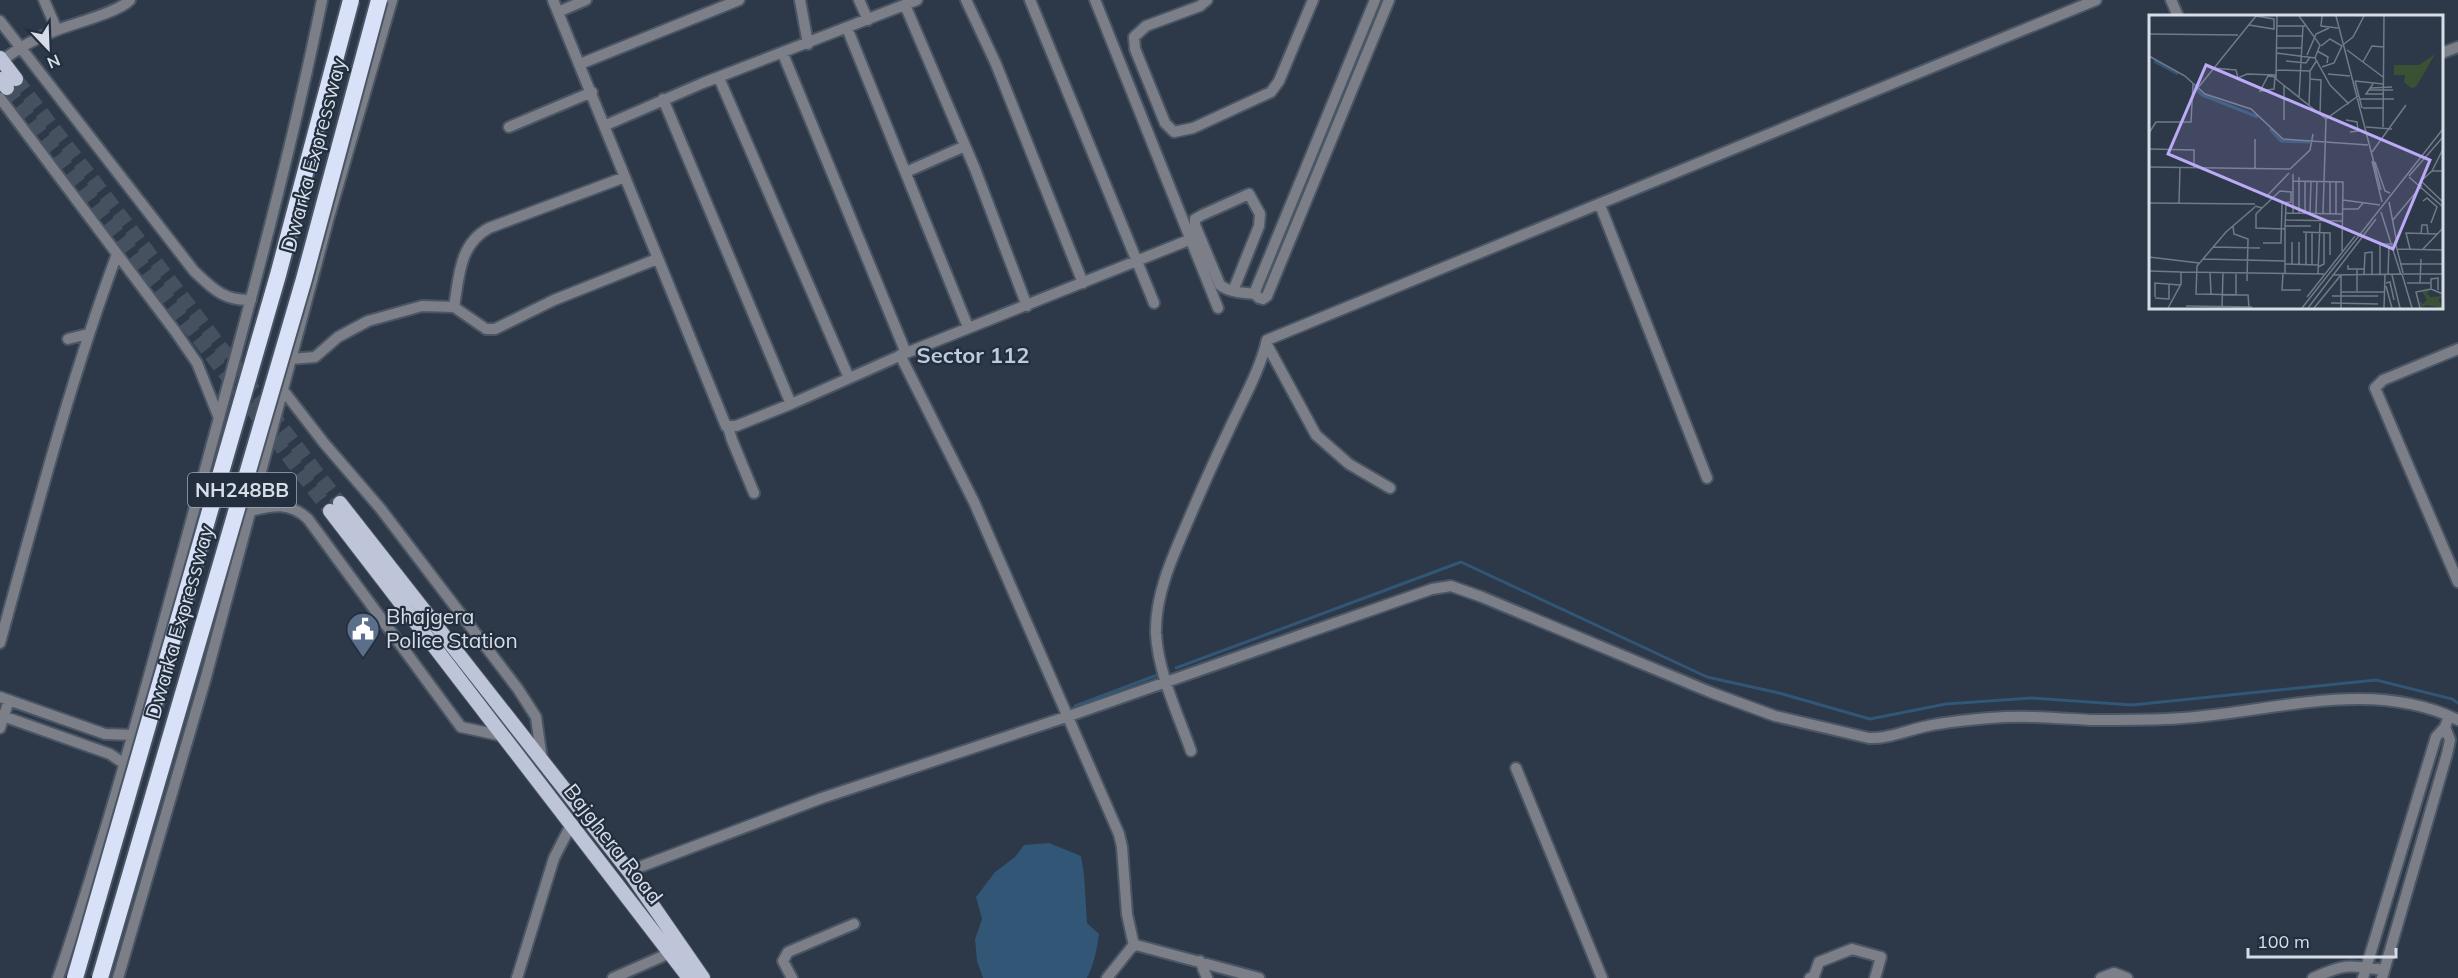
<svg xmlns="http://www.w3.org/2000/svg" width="2458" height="978" font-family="Mulish,sans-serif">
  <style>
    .water { fill: #315676 }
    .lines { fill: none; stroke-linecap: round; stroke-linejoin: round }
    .stream { stroke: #315676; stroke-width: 3 }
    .major-tunnel { stroke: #465160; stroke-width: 14; stroke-dasharray: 14 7; stroke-linecap: butt }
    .minor-casing { stroke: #4b5665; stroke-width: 14 }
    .major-casing { stroke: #4b5665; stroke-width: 16 }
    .minor { stroke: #7c7f88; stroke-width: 10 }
    .major { stroke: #bfc5d8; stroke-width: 14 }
    .highway-bridge-casing { stroke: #4b5665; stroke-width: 20; stroke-linecap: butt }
    .highway-bridge { stroke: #d9e1f8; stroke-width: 16 }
    .labels { text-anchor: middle; stroke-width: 4.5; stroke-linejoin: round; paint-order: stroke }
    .shield { fill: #232e3e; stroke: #a0a8b4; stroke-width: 1.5 }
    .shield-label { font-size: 20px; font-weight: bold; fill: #d6dde7 }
    .street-label { font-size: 21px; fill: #d6dde7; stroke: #232e3e }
    .poi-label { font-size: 21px; fill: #d6dde7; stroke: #232e3e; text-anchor: start }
    .neighbourhood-label { font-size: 22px; font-weight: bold; fill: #bccade; stroke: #232e3e }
    .inset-river { fill: none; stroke: #315676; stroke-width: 3 }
    .inset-road { fill: none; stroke: #717a88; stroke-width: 1.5 }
    .view { fill: #bbaaf6; fill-opacity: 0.15; stroke: #bbaaf6; stroke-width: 3 }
    .inset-edge { fill: none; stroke: #d6dde7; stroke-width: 3 }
  </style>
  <rect width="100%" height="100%" fill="#2d3848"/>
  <path class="water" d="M1049,843l32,13 3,18 3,49 12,11c-2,16 -5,30 -12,44h-104l-6,-17 -2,-22 7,-20 -6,-22 19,-25 20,-15 9,-12z"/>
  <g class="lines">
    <path class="stream" d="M1176,668l285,-106 246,115 72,16 91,26 76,-15 85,-6 101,7 244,-25 76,19 6,4
      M1075,706l85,-32"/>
    <path class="major-tunnel" d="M16,79l324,424
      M7,88l323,423"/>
    <defs>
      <path id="minor" d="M44,0l13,30
        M553,0l173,426h10l55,-22 115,-51 283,-113
        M800,0l8,44
        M859,0l9,20
        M966,0l30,64 87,219
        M1030,0l124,303
        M1095,0l123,308
        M1207,0l-7,6 -54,20 -12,11 1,12 30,74 9,9 19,-4 78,-36 8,-11 34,-81
        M1375,0l-119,289 -1,5 4,4 4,1 4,-3 122,-296
        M2171,0l7,16
        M905,5l70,164 52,137
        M558,12l28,-12
        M0,21l194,250c19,18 30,30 57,29
        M847,28l121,299
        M2442,53l16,-6
        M783,54l123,299
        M0,62c18,-14 36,-24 57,-32 18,-7 62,-18 73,-30
        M580,64l159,-64
        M719,78l130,300
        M0,98l175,233 22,32 22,55
        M663,99l128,305
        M606,125l97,-42 214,-83
        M509,127l83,-35
        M906,172l59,-26
        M1600,205l107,273
        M1233,291l26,-65 1,-12 -11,-20 -47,21 -7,4v6l25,60c10,8 22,7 35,9
        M454,307c5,-30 5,-63 35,-79l136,-51
        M68,339l20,-5
        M1266,343l50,92 33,29 41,24
        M2458,349l-75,31 -8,8 83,194
        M900,355l74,147 145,332 3,13 5,67 7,32
        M291,359l24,-2 23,-20 30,-16 54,-15 32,1 32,22h9l59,-29 103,-41
        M283,390l41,53 56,65 138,181 18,28 6,43
        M728,427l4,13 22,53
        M250,511c23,-6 40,-9 58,8l153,208 42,9
        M0,643c36,-131 70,-262 117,-389
        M0,697l105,37 28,1
        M0,715l110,39 13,9
        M0,728l9,-28
        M1191,751c-13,-37 -33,-78 -35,-118 -1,-36 15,-73 29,-105 14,-33 28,-65 43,-96 14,-31 31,-59 39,-92l829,-340
        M1516,768l86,210
        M629,871l193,-73 247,-82 363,-127 19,-3 31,11 228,95 65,24 94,22c18,1 36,-7 54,-11 21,-5 45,-7 67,-9 34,-3 67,0 100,2 26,0 51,0 77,-1 95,-3 200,-44 291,1
        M1200,961l7,17
        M58,978c52,-153 93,-309 135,-464 46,-171 94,-341 129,-514
        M118,978l88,-301 123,-460 63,-217
        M517,978l37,-120 17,-33
        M613,978l57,-25
        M792,978l-9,-17 5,-9 66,-28
        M1107,978l24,-30 5,-3 123,33
        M1810,978l4,-2 5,-14 33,-13 29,8 -6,21
        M2101,978l13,-5 13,5
        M2313,978c33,-15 36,-13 71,-8
        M2363,978l73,-241 9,-10 4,-11
        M2382,978l65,-224 3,-14 -5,-13"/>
      <path id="major" d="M0,58l16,21
        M0,79l7,9
        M340,503l291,371 72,104
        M330,511l359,467"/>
    </defs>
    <use href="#minor" class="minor-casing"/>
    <use href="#major" class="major-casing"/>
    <use href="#minor" class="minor"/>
    <use href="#major" class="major"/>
    <defs>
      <path id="highway-bridge" d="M75,978l203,-703 73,-275
        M100,978l204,-699 75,-279"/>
    </defs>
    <use href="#highway-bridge" class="highway-bridge-casing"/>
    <use href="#highway-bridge" class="highway-bridge"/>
  </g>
  <defs>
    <symbol id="civic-pin" viewBox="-11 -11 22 30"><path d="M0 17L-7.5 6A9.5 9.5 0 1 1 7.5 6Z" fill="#5c6f8a" stroke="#232e3e"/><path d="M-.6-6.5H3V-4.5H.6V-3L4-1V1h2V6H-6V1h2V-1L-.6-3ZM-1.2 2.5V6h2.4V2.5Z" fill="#fff"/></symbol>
  </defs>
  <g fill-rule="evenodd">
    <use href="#civic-pin" x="344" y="610" width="38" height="52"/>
  </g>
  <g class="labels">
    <rect class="shield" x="188" y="473" width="108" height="34" rx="4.5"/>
    <g class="shield-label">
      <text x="242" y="497">NH248BB</text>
    </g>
    <g class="street-label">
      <text transform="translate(314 155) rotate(-75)" y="7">Dwarka Expressway</text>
      <text transform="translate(180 622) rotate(-74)" y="7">Dwarka Expressway</text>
      <text transform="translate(613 844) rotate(52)" y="7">Bajghera Road</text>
    </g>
    <g class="poi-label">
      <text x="386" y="624">Bhajgera<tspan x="386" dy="24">Police Station</tspan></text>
    </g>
    <g class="neighbourhood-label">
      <text x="973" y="363">Sector 112</text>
    </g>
  </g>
  <g transform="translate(2149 15)">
    <rect width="294" height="294" fill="#2d3848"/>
    <path d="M286,39l-19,33 -5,1 -7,-6 1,-7h-11v-10h25z" fill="#3a5134"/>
    <path d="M281,275l-3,4 4,3 11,-1 -3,4 3,8 -16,-3 -5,3 -1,-7 3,3 4,-4 -5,-9z" fill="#3a5134"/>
    <path class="inset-river" d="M5,46l24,13M44,71l9,9 56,22M121,114l11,12 29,1"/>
    <path class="inset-road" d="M128,1l-1,63 50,40M150,1l21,29 -5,13M173,1l-1,10 17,2M187,1l45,174M100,10l25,4v-10l-18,-3M128,11h28M0,19l89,1M128,21h25M195,29l9,-7 11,-21M172,31l9,-7 12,7 -8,17 -12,4M127,33h25M198,35l36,27M168,36l11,6 -1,6M127,38l39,5 15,27 19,19M158,40l9,-21 13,-6M0,41l36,20 20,18 46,15 32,30 85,6M168,45l-7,11v8l11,1 -1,35M137,46l20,2 4,-6M214,47l9,-16 12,1M64,53l23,2 2,8 9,-4 29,1M127,55l34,1M179,59l22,2M119,61l7,1 -1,12 -14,2zM206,66l28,3M206,66l7,27M224,69l-7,10h17M222,73l21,-1M48,74l59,-73M219,75h25M150,83l4,-72M210,84h35M160,90l1,-25M214,93h20M135,105v-34M197,105l11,2 1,9 -8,1M217,112l26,2M234,112l1,-111M0,118l7,-11h35l2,-38M0,134l45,1v18M223,137l34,-47M223,146l10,41M226,147l10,29 5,2M0,152l141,2 20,-19 3,-16M106,153v-29M283,156l11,-22M294,156h-11l-11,10 22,21M260,161l34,-39M260,162l34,30M144,166l50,1 -1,69M175,167l2,-63 32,-23M181,167v32M117,182l23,-24M194,185l37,5M274,186l4,-3 10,9 -6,16M240,187l8,41M0,188l106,1M30,188l1,-35M137,190l-1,21h26M106,191l7,2 18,-17 11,1v10l-9,1 -1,40h-18M113,193l-6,6v14l29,1M193,194h16l5,-6M232,197l20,63M136,198l57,1M144,198v-39M161,198l1,-32M167,198l1,-31M174,198l1,-31M150,199v-37M156,199v-33M187,199v-33M136,205l57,1M243,206l30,-36M84,211l1,8 14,5 -1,42M154,217l27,1v22M272,219l1,-9h5l1,9M246,226l8,32M143,227v22M150,227v23M64,232l47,1M248,234l46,1M261,234l-4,-16 31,1M274,234l20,-21M0,242l50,6M54,244l82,2M136,249l33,1M252,249h42M157,250v-33M163,250v-33M199,250v4h16M169,252l6,-3v-31M208,254v22M0,256l32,1M61,257l1,22M134,258l-1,17h19M136,258v-47M169,259l2,-51M253,259l10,34M254,259h40M183,260l70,-1M215,260l1,-22 7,-1v23M231,260v-31h13M239,260l1,-31M243,260l8,33M237,268l4,-1 4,18M258,268h23M271,268l1,-24M237,271l6,22M282,274v-10l7,-1v12M192,277h44M87,280v-22M183,281h46M6,282v-14l25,2M158,282l48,-61M6,283l14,1v-14M182,288l47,1M37,291l66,1M73,292l1,-35M100,292l-1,-12 -52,-1 1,-28 29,-34 29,-25M19,293l13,-24v-12l143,2M153,293l141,-179M159,293l68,-89M165,293l27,-33M192,293v-33M235,293l1,-33M271,293l-4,-16 15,-3 12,5"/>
    <path class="view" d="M57,50l224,95 -37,89 -225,-95z"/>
    <rect width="294" height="294" class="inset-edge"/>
  </g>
  <g transform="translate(48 48) rotate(157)" stroke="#232e3e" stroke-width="4.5" paint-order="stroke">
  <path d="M0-4.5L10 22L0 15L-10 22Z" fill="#d6dde7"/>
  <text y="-9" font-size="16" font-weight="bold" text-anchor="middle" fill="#d6dde7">N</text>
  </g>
  <path d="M2248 948v9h148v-9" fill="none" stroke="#d6dde7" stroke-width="3"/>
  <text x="2257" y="948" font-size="18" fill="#d6dde7" stroke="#232e3e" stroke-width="4.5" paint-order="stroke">100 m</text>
</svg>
